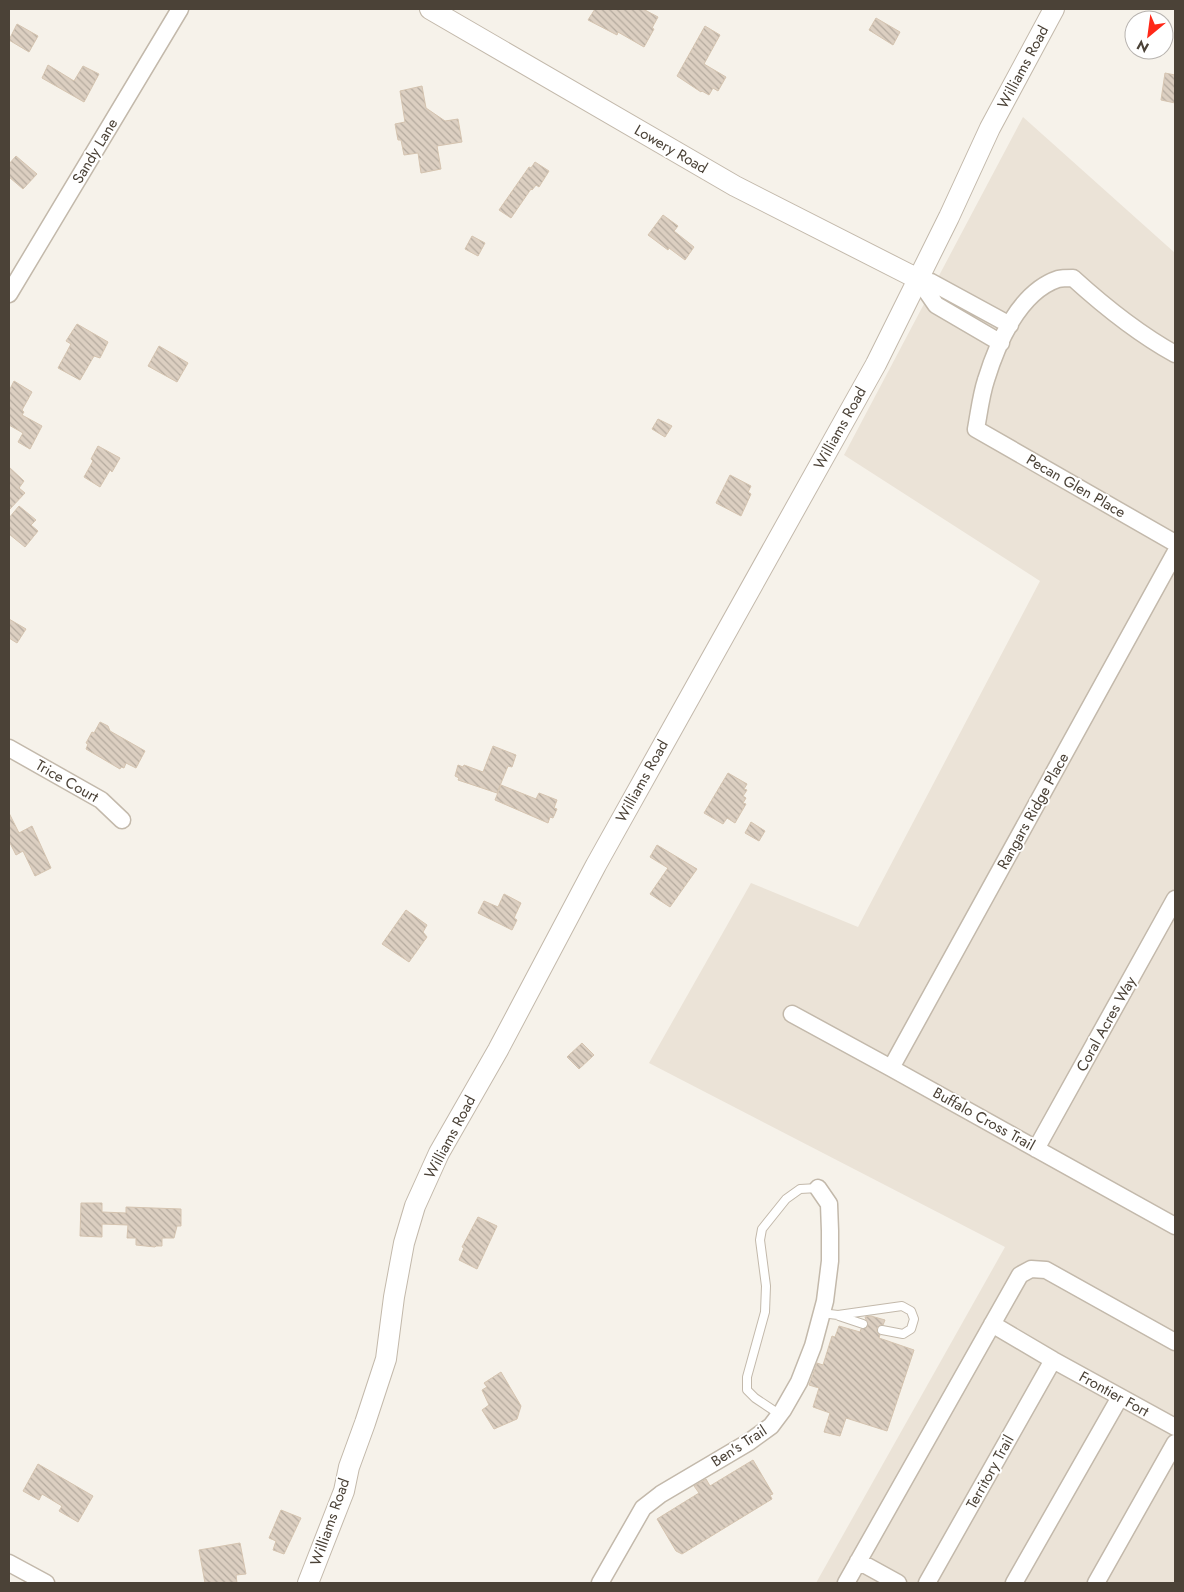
<svg xmlns="http://www.w3.org/2000/svg" width="1184" height="1592" font-family="Jost,sans-serif">
  <style>
    .residential { fill: #ebe3d7 }
    .building { fill: url(#building-back-hatch); stroke: #d5c4b0 }
    .lines { fill: none; stroke-linecap: round; stroke-linejoin: round }
    .service-casing { stroke: #c3b9ab; stroke-width: 10 }
    .minor-casing { stroke: #c3b9ab; stroke-width: 19 }
    .tertiary-casing { stroke: #c3b9ab; stroke-width: 22 }
    .service { stroke: #fff; stroke-width: 8 }
    .minor { stroke: #fff; stroke-width: 16 }
    .tertiary { stroke: #fff; stroke-width: 20 }
    .labels { text-anchor: middle; stroke-width: 4; stroke-linejoin: round; paint-order: stroke }
    .street-label { font-size: 15px; fill: #4b4237; stroke: #fff }
  </style>
  <defs>
    <pattern id="building-back-hatch" width="6" height="6" patternUnits="userSpaceOnUse" patternTransform="scale(1.25)"><rect width="6" height="6" fill="#dccfc1"/><path d="M-1 5l2 2M0 0l6 6M5-1l2 2" fill="none" stroke="#b4aa9e"/></pattern>
  </defs>
  <rect width="100%" height="100%" fill="#f6f2ea"/>
  <path class="residential" d="M1023,117l152,136v1330h-359l189,-336 -356,-184 102,-180 107,44 182,-346 -196,-126z"/>
  <path class="building" d="M595,9h48l15,8 -6,11 2,1 -10,18 -26,-15 -1,3 -29,-15z
    M876,18l24,14 -7,13 -24,-15z
    M17,24l21,12 -9,16 -20,-12z
    M705,26l15,9 -16,29 22,13 -8,14 -5,-3 -4,7 -7,-4 -1,1 -24,-16z
    M48,65l26,16 9,-15 16,8 -15,28 -42,-24z
    M1165,73l10,2v28l-14,-3z
    M422,86l4,22 19,13 13,-2 4,23 -25,4 4,23 -20,4 -3,-20 -14,2 -3,-15h-3l-3,-16 10,-2 -5,-31z
    M16,156l21,18 -14,15 -14,-12v-13z
    M535,162l14,9 -10,16 -3,-2 -4,5 -1,-1 -20,29 -12,-8 30,-43 2,1z
    M663,215l15,11 -4,5 20,16 -9,13 -16,-12 -1,2 -20,-15z
    M472,236l13,7 -7,13 -13,-7z
    M77,324l31,18 -8,16 -6,-2 -14,24 -22,-12 13,-24 -5,-3z
    M159,346l29,17 -11,19 -29,-16z
    M14,381l18,11 -10,18 2,2 -2,3 20,11 -12,23 -12,-7 5,-9 -14,-8v-34z
    M658,419l14,7 -7,11 -13,-8z
    M98,446l22,12 -8,14 -2,-2 -10,17 -16,-10 9,-16 -2,-2z
    M9,467l15,14 -5,7 6,5 -16,17z
    M730,475l21,11 -3,6 3,2 -10,22 -25,-13z
    M19,506l17,14 -5,5 7,6 -13,16 -16,-13v-16z
    M9,619l17,10 -9,14 -8,-5z
    M100,722l8,4 2,5 35,20 -9,17 -10,-5 -2,5 -3,-1 -1,2 -34,-20 2,-5 -2,-1 6,-11 2,1z
    M493,746l23,9 -4,12 -4,-1 -11,27 -39,-13 1,-2 -4,-2 3,-11 5,2 1,-2 19,7z
    M728,773l19,11 -3,5 3,1 -4,6 3,2 -3,5 3,1 -11,19 -8,-5 -4,6 -19,-11z
    M501,785l35,14 3,-6 18,7 -3,8 3,1 -4,9 -3,-1 -2,6 -53,-23z
    M9,813l10,20 13,-7 19,42 -16,8 -12,-25 -7,4 -7,-14z
    M751,822l14,9 -6,10 -14,-8z
    M657,845l40,24 -27,38 -20,-13 18,-26 -18,-11z
    M504,894l17,9 -7,15 3,2 -5,10 -34,-17 6,-12 14,6z
    M406,910l21,15 -4,7 4,5 -18,25 -27,-18z
    M582,1043l12,12 -15,14 -12,-12z
    M81,1203h21v9l24,1v-6l55,2v17h-4l-3,12h-12v8h-6l-1,1 -19,-2v-7h-9l1,-13 -26,-1v13l-22,-1z
    M478,1217l19,9 -20,43 -18,-9 5,-12 -2,-1z
    M871,1316l14,4 -2,5h-3l-3,3v4l3,3 -1,3 35,12 -27,81 -41,-13 -6,18 -16,-4 6,-19 -17,-6 6,-19 -10,-3 8,-22 6,2 9,-29 3,1 4,-11 21,6 1,-3 5,-1 2,-3 -3,-8z
    M501,1372l20,34 -4,13 -23,10 -12,-19 7,-5 -7,-15 5,-3 -3,-4z
    M753,1460l20,34 -3,1 2,4 -90,55 -6,-3 -19,-32 42,-26 -5,-7 12,-7 4,7z
    M38,1464l55,32 -15,26 -19,-11 3,-5 -20,-12 -3,6 -16,-9z
    M281,1510l20,8 -17,36 -11,-4 3,-9 -7,-3z
    M240,1543l6,31 -10,1 1,8h-32l-6,-33z"/>
  <g class="lines">
    <defs>
      <path id="service" d="M821,1313l17,2 64,-9 9,5 3,8 -3,10 -8,5 -21,-4
        M839,1316l24,8
        M779,1414l-24,-16 -8,-8v-13l18,-65 1,-26 -6,-46 2,-11 24,-30 14,-10 18,-1"/>
      <path id="minor" d="M918,279l18,26 65,38
        M918,279l13,3 79,43
        M9,294l171,-285
        M1175,354c-38,-21 -69,-46 -102,-76 -5,0 -11,0 -15,1 -39,13 -61,65 -72,101 -5,15 -7,33 -10,49l199,114
        M9,748l92,52 21,20
        M792,1014l99,54 284,158
        M891,1068l284,-515
        M1036,1149l139,-250
        M992,1324l61,36 122,67
        M858,1561l40,22
        M9,1563l37,20
        M600,1583l43,-75 18,-14 88,-52 22,-16 12,-16 16,-28 14,-36 12,-45 5,-40v-30l-1,-27 -11,-16
        M846,1583l174,-308 11,-6 15,1 129,72
        M927,1583l126,-223
        M1014,1583l106,-186
        M1096,1583l79,-140"/>
      <path id="tertiary" d="M430,9l305,177 183,93
        M308,1583l36,-92 5,-24 16,-44 21,-64 8,-62 10,-54 11,-37 24,-53 59,-103 98,-185 280,-501 73,-147 41,-89 64,-119"/>
    </defs>
    <use href="#service" class="service-casing"/>
    <use href="#minor" class="minor-casing"/>
    <use href="#tertiary" class="tertiary-casing"/>
    <use href="#service" class="service"/>
    <use href="#minor" class="minor"/>
    <use href="#tertiary" class="tertiary"/>
  </g>
  <g class="labels">
    <g class="street-label">
      <text transform="translate(1023 67) rotate(-62)" y="5">Williams Road</text>
      <text transform="translate(671 149) rotate(30)" y="5">Lowery Road</text>
      <text transform="translate(95 151) rotate(-59)" y="5">Sandy Lane</text>
      <text transform="translate(840 428) rotate(-61)" y="5">Williams Road</text>
      <text transform="translate(1076 486) rotate(30)" y="5">Pecan Glen Place</text>
      <text transform="translate(67 781) rotate(30)" y="5">Trice Court</text>
      <text transform="translate(642 781) rotate(-61)" y="5">Williams Road</text>
      <text transform="translate(1033 811) rotate(-61)" y="5">Rangars Ridge Place</text>
      <text transform="translate(1106 1024) rotate(-61)" y="5">Coral Acres Way</text>
      <text transform="translate(984 1119) rotate(29)" y="5">Buffalo Cross Trail</text>
      <text transform="translate(450 1137) rotate(-62)" y="5">Williams Road</text>
      <text transform="translate(1114 1394) rotate(29)" y="5">Frontier Fort</text>
      <text transform="translate(739 1446) rotate(-33)" y="5">Ben's Trail</text>
      <text transform="translate(990 1472) rotate(-61)" y="5">Territory Trail</text>
      <text transform="translate(330 1522) rotate(-71)" y="5">Williams Road</text>
    </g>
  </g>
  <rect width="1184" height="1592" fill="none" stroke="#4b4237" stroke-width="20"/>
  <g transform="translate(1149 35) rotate(209)"><circle r="24" fill="#ffffff" stroke="#b7b3af"/>
  <path d="M0-4L9 19L0 12L-9 19Z" fill="#ff2818"/>
  <text y="-8" font-size="14" font-weight="bold" text-anchor="middle" fill="#4b4237">N</text>
  </g>
</svg>
